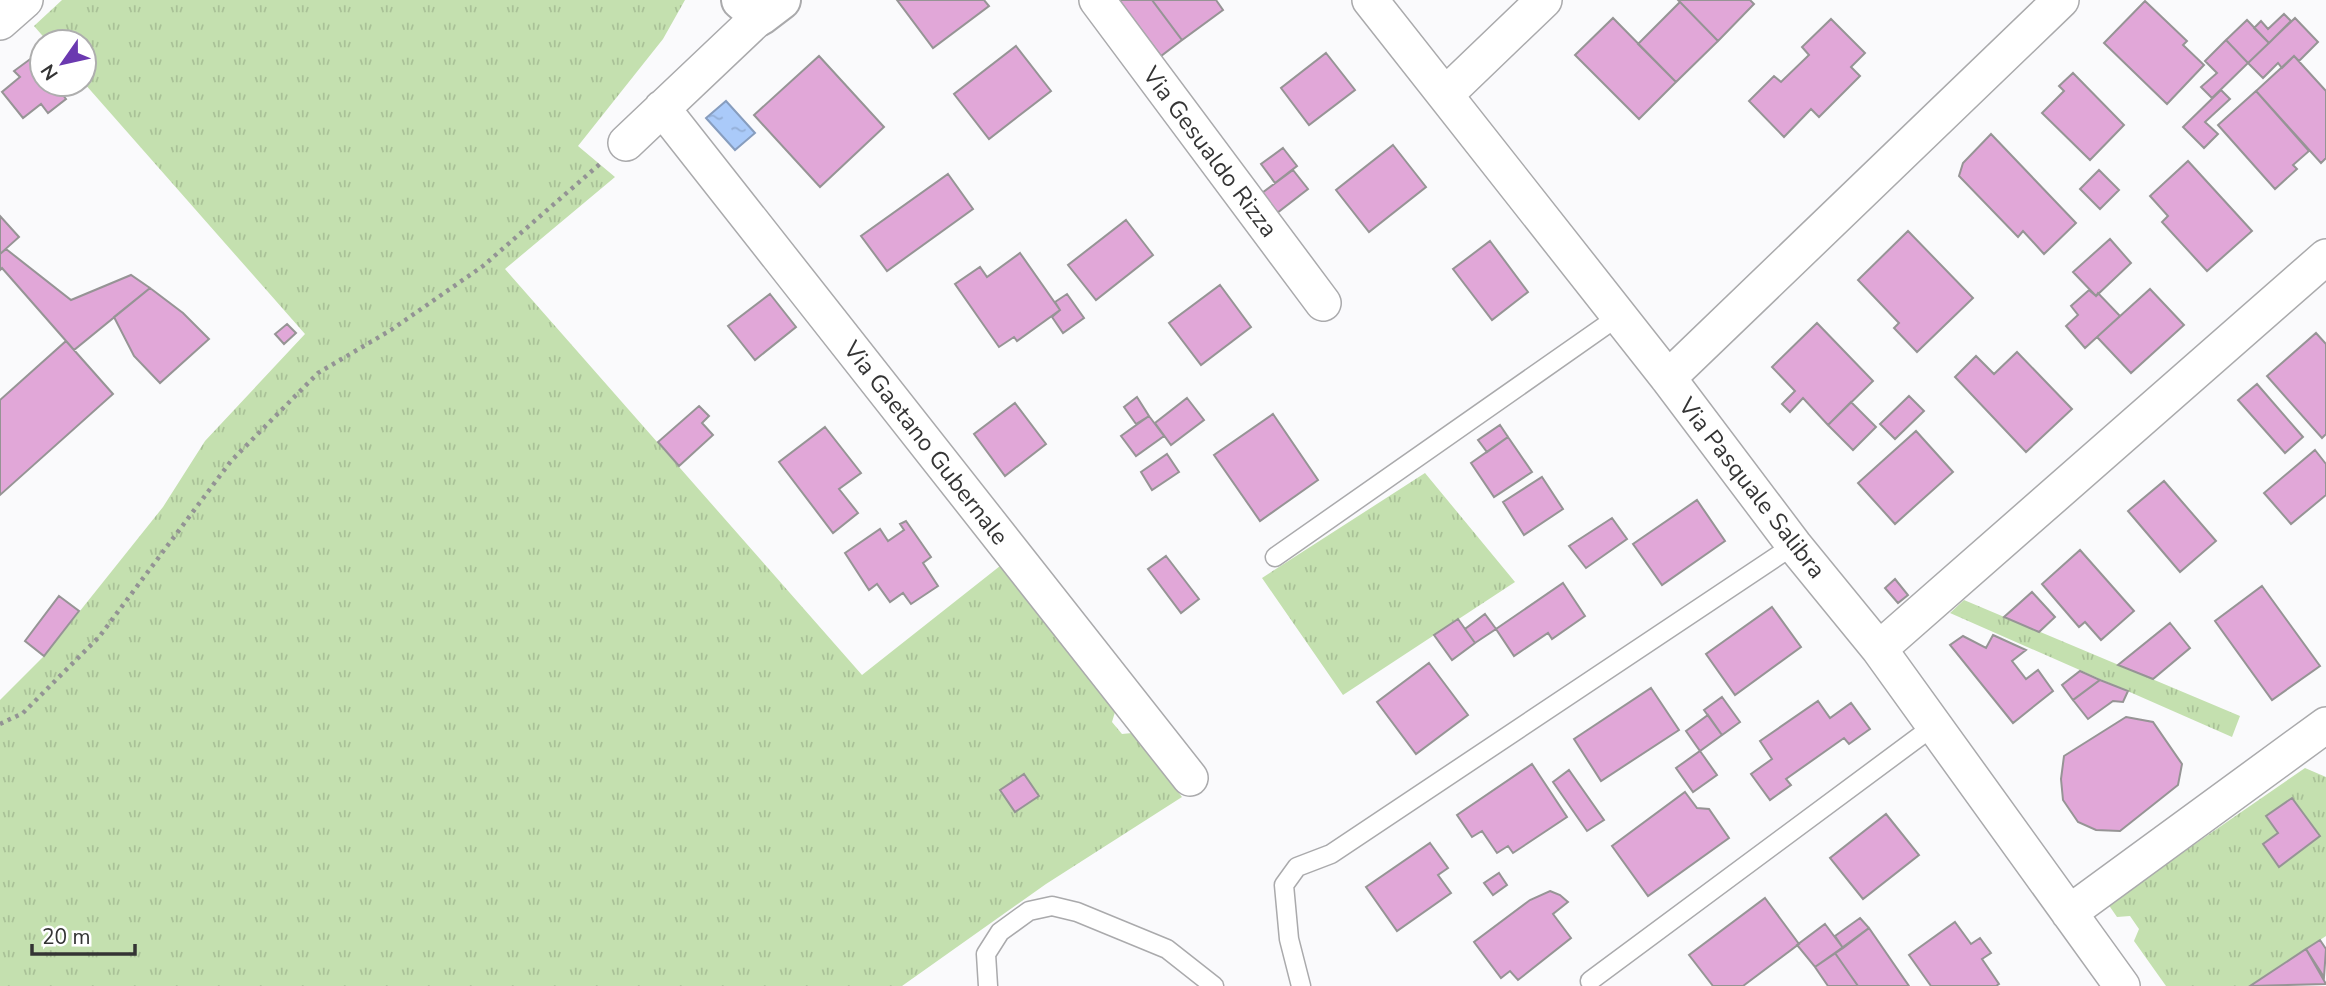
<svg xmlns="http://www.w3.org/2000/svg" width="2326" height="986" font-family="'Nunito Sans',sans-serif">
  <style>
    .grass { fill: url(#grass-tufts) }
    .water { fill: url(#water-ripples); stroke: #879dbe; stroke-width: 2 }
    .building { fill: #e1a7d8; stroke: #969495; stroke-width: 2 }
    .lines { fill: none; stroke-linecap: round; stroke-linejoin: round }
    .lane-casing { stroke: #aaaaac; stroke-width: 21 }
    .street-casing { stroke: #aaaaac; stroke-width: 38 }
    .secondary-casing { stroke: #aaaaac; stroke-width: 42 }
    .path { stroke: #939394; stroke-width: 4.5; stroke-dasharray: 3.5 5; stroke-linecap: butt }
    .lane { stroke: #fff; stroke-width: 18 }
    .street { stroke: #fff; stroke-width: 35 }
    .secondary { stroke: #fff; stroke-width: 38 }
    .labels { text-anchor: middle; stroke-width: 5; stroke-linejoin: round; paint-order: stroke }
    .street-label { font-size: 24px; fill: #343434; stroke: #fff }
  </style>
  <defs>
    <pattern id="grass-tufts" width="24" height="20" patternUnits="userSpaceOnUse" patternTransform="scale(1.75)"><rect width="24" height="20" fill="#c4e0af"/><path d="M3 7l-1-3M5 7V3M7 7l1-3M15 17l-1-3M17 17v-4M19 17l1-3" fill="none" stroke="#a9c197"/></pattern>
    <pattern id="water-ripples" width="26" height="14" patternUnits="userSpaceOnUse" patternTransform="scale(1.75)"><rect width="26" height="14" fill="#aacaf9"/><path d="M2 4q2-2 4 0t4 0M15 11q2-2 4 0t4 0" fill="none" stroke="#93aed6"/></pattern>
  </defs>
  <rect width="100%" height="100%" fill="#fafafc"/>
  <path class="grass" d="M62,0h623l-22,39 -85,107 37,31 -110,92 357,406 138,-109 115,146 -3,10 10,12 10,-1 50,64 -136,87 -144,102h-902v-286l44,-44 119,-149 42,-66 100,-107 -221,-251v-41h-36l-14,-16z
    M1425,473l90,109 -172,113 -81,-117z
    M1964,600l276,116 -8,21 -282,-124z
    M2305,768l21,9v159l-76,50h-84l-32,-45 5,-12 -9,-13 -13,1 -9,-13z"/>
  <path class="water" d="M726,101l29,32 -20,17 -29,-32z"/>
  <path class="building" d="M897,0h87l5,6 -56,42z
    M1119,0h33l30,40 -21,16z
    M1152,0h64l7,10 -41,30z
    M1678,0h72l4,4 -36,37z
    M2145,1l42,40 -4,4 21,20 -37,39 -63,-61z
    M1680,2l38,39 -42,41 -38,-38z
    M2284,14l7,7 -22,22 -15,-15 7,-7 7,8z
    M1613,18l63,64 -37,37 -64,-64z
    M2295,18l23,24 -19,19 -5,-5 -12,12 -4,-5 -15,15 -15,-15z
    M1831,19l34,34 -14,14 9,9 -41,41 -8,-8 -27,28 -35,-36 25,-25 7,6 28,-27 -7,-8z
    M2247,20l22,23 -21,20 -22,-23z
    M2226,40l22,23 -36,35 -11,-11 16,-14 -12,-12z
    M1016,46l35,45 -62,48 -35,-45z
    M1326,53l29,37 -46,35 -28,-37z
    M819,56l65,71 -64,60 -66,-72z
    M2294,56l32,35v67l-5,5 -65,-72z
    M33,57l9,11v16h12l12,15 -18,14 -7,-9 -18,14 -21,-26 18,-15 -6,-6z
    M2073,73l51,52 -34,35 -48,-47 22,-22 -5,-5z
    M2221,90l9,9 -25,23 13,12 -14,14 -21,-21z
    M2256,91l53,60 -16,14 4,4 -22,20 -57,-64z
    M1991,134l85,89 -32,31 -21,-23 -5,6 -59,-61 4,-13z
    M1393,145l33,42 -57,45 -33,-42z
    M1283,148l14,18 -22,17 -14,-19z
    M2188,161l64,70 -45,40 -45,-49 6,-6 -18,-20z
    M1293,170l15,19 -31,24 -15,-20z
    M2099,170l20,20 -19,19 -20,-20z
    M948,174l25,35 -86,62 -26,-35z
    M0,216l19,21 -19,17z
    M1126,220l27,35 -57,45 -28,-35z
    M1908,231l65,67 -56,54 -23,-24 5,-5 -41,-43z
    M2110,239l21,24 -35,33 -23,-24z
    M1490,241l38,51 -36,28 -39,-51z
    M6,249l65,51 60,-25 19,13 -76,62 -72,-82 -2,2v-16z
    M1020,253l40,57 -43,31 -3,-4 -15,10 -44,-63 25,-17 7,10z
    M1220,285l31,42 -50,38 -32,-42z
    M150,288l33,25 26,26 -49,44 -26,-27 -20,-39z
    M2150,289l34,36 -53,48 -34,-36z
    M2089,290l7,6 2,-3 22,23 -35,32 -19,-22 12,-11 -7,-9z
    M770,294l26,33 -41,33 -27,-34z
    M1067,294l17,24 -21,15 -11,-16 8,-7 -5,-8z
    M1817,323l56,58 -45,44 -25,-27 -13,14 -8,-8 13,-13 -23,-24z
    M287,324l9,9 -12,11 -9,-10z
    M2316,333l10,11v90l-4,4 -55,-62z
    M66,341l47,53 -113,101v-95z
    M2017,352l55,57 -46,43 -71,-75 21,-21 18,18z
    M2257,384l46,53 -18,16 -47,-53z
    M1909,396l15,15 -29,28 -15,-15z
    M1137,397l12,19 -13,8 -12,-17z
    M1187,398l17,22 -33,25 -16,-22z
    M1851,402l25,25 -23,23 -25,-25z
    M1015,403l31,41 -41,32 -31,-42z
    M699,406l10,10 -7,7 11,12 -34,31 -21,-24z
    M1273,414l45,66 -58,41 -46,-66z
    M1149,416l15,20 -28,20 -15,-20z
    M1500,425l8,12 -21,15 -9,-12z
    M825,427l36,46 -22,16 19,24 -25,20 -54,-71z
    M1916,431l37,41 -58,52 -37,-41z
    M1508,437l24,35 -38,25 -23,-34z
    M2315,450l11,14v31l-35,29 -27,-31z
    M1167,454l12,18 -27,18 -11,-18z
    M1542,477l21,32 -39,26 -21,-33z
    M2164,481l52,60 -36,31 -52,-61z
    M1697,500l28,41 -63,44 -29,-41z
    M1612,518l15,21 -41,29 -17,-22z
    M906,521l25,36 -8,6 15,23 -27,18 -8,-11 -13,9 -13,-18 -8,6 -24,-37 35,-24 8,12 16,-11 -4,-6z
    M2080,550l54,61 -33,29 -16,-18 -6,5 -37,-43z
    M1166,556l33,43 -18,14 -33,-44z
    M1895,579l13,16 -10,8 -13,-15z
    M1563,583l22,33 -33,23 -4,-6 -34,23 -18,-27z
    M2262,586l58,80 -48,34 -57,-79z
    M2032,592l23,25 -16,15 -35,-15z
    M59,596l20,15 -35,45 -19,-15z
    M1772,607l29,40 -66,48 -29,-41z
    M1485,614l11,15 -21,14 -10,-14z
    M1458,619l17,24 -23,17 -18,-25z
    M2170,623l20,25 -37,31 -35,-14z
    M1993,635l33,15 -14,11 14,18 12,-9 15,21 -40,32 -63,-78 13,-9 23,12z
    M1429,663l39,52 -52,39 -39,-52z
    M2080,671l20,9 -27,20 -11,-15z
    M2100,680l28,11 -5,11 -10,-1 -25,18 -15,-19z
    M1651,688l28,42 -78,51 -27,-42z
    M1722,697l18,25 -18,13 -18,-25z
    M1818,701l12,17 21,-15 19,26 -21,15 -5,-6 -58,41 5,6 -21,15 -19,-26 21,-15 -12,-18z
    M1708,715l14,20 -22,16 -14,-20z
    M2126,717l27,5 29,42 -4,21 -58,46 -24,-1 -18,-8 -15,-22 -2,-21 3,-23z
    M1700,751l17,24 -24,17 -17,-24z
    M1532,764l35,53 -54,36 -5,-7 -11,7 -15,-22 -10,6 -15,-22z
    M1569,770l35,50 -17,11 -34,-49z
    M1024,774l15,22 -24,16 -15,-22z
    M1685,792l12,16 12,1 20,29 -81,58 -36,-50z
    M2292,798l28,38 -41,31 -16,-23 15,-11 -12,-17z
    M1886,814l33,41 -56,44 -33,-41z
    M1430,843l18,25 -10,7 13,18 -54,38 -31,-44z
    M1499,873l8,12 -14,10 -9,-12z
    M1550,891l10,4 8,7 -15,12 18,24 -53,42 -8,-9 -9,7 -27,-36 56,-42z
    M1765,898l34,46 -56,42h-30l-24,-31z
    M1860,918l9,10 -26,20 -8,-12z
    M1955,922l16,22 9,-6 11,15 -9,6 17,25 -3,2h-65l-22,-31z
    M1825,924l18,24 -28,19 -18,-22z
    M1869,928l40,58h-51l-23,-33z
    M2320,940l6,9 -2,28 -18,-28z
    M2306,949l20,35 -76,2z
    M1835,953l23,33h-30l-13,-19z"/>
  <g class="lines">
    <defs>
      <path id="lane" d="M1275,557l344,-241
        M1590,981l345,-256
        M988,986l-2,-32 14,-22 29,-21 23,-5 25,6 90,37 47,37
        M1301,986l-12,-47 -5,-54 13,-18 34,-13 463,-309"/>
      <path id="street" d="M1097,0l226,303
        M1370,0l298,378 126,167 85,104 243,337
        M0,22l25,-22
        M1445,95l99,-95
        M662,108l528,670
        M626,143l134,-127
        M1668,378l393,-378
        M1879,649l447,-392
        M2069,913l257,-188"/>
      <path id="secondary" d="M741,0l19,16 21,-16"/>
    </defs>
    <use href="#lane" class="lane-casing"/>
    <use href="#street" class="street-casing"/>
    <use href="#secondary" class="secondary-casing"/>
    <path class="path" d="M0,724l23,-11 76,-76 132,-176 87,-88 73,-43 92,-64 118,-103"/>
    <use href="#lane" class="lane"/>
    <use href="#street" class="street"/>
    <use href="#secondary" class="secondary"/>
  </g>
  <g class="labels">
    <g class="street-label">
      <text transform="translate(1210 152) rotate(53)" y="8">Via Gesualdo Rizza</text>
      <text transform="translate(926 443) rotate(52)" y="8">Via Gaetano Gubernale</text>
      <text transform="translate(1752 488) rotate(52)" y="8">Via Pasquale Salibra</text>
    </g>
  </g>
  <g transform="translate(63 63) rotate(236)"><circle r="33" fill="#ffffff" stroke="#aeaeae" stroke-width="2"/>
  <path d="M0-5L12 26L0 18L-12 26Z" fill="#6b39b0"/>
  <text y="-10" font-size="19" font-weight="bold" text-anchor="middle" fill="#343434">N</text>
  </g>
  <path d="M32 944v10h103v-10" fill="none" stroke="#343434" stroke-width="3.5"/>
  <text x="42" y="944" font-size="21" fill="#343434" stroke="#ffffff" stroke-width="5" paint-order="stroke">20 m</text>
</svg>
